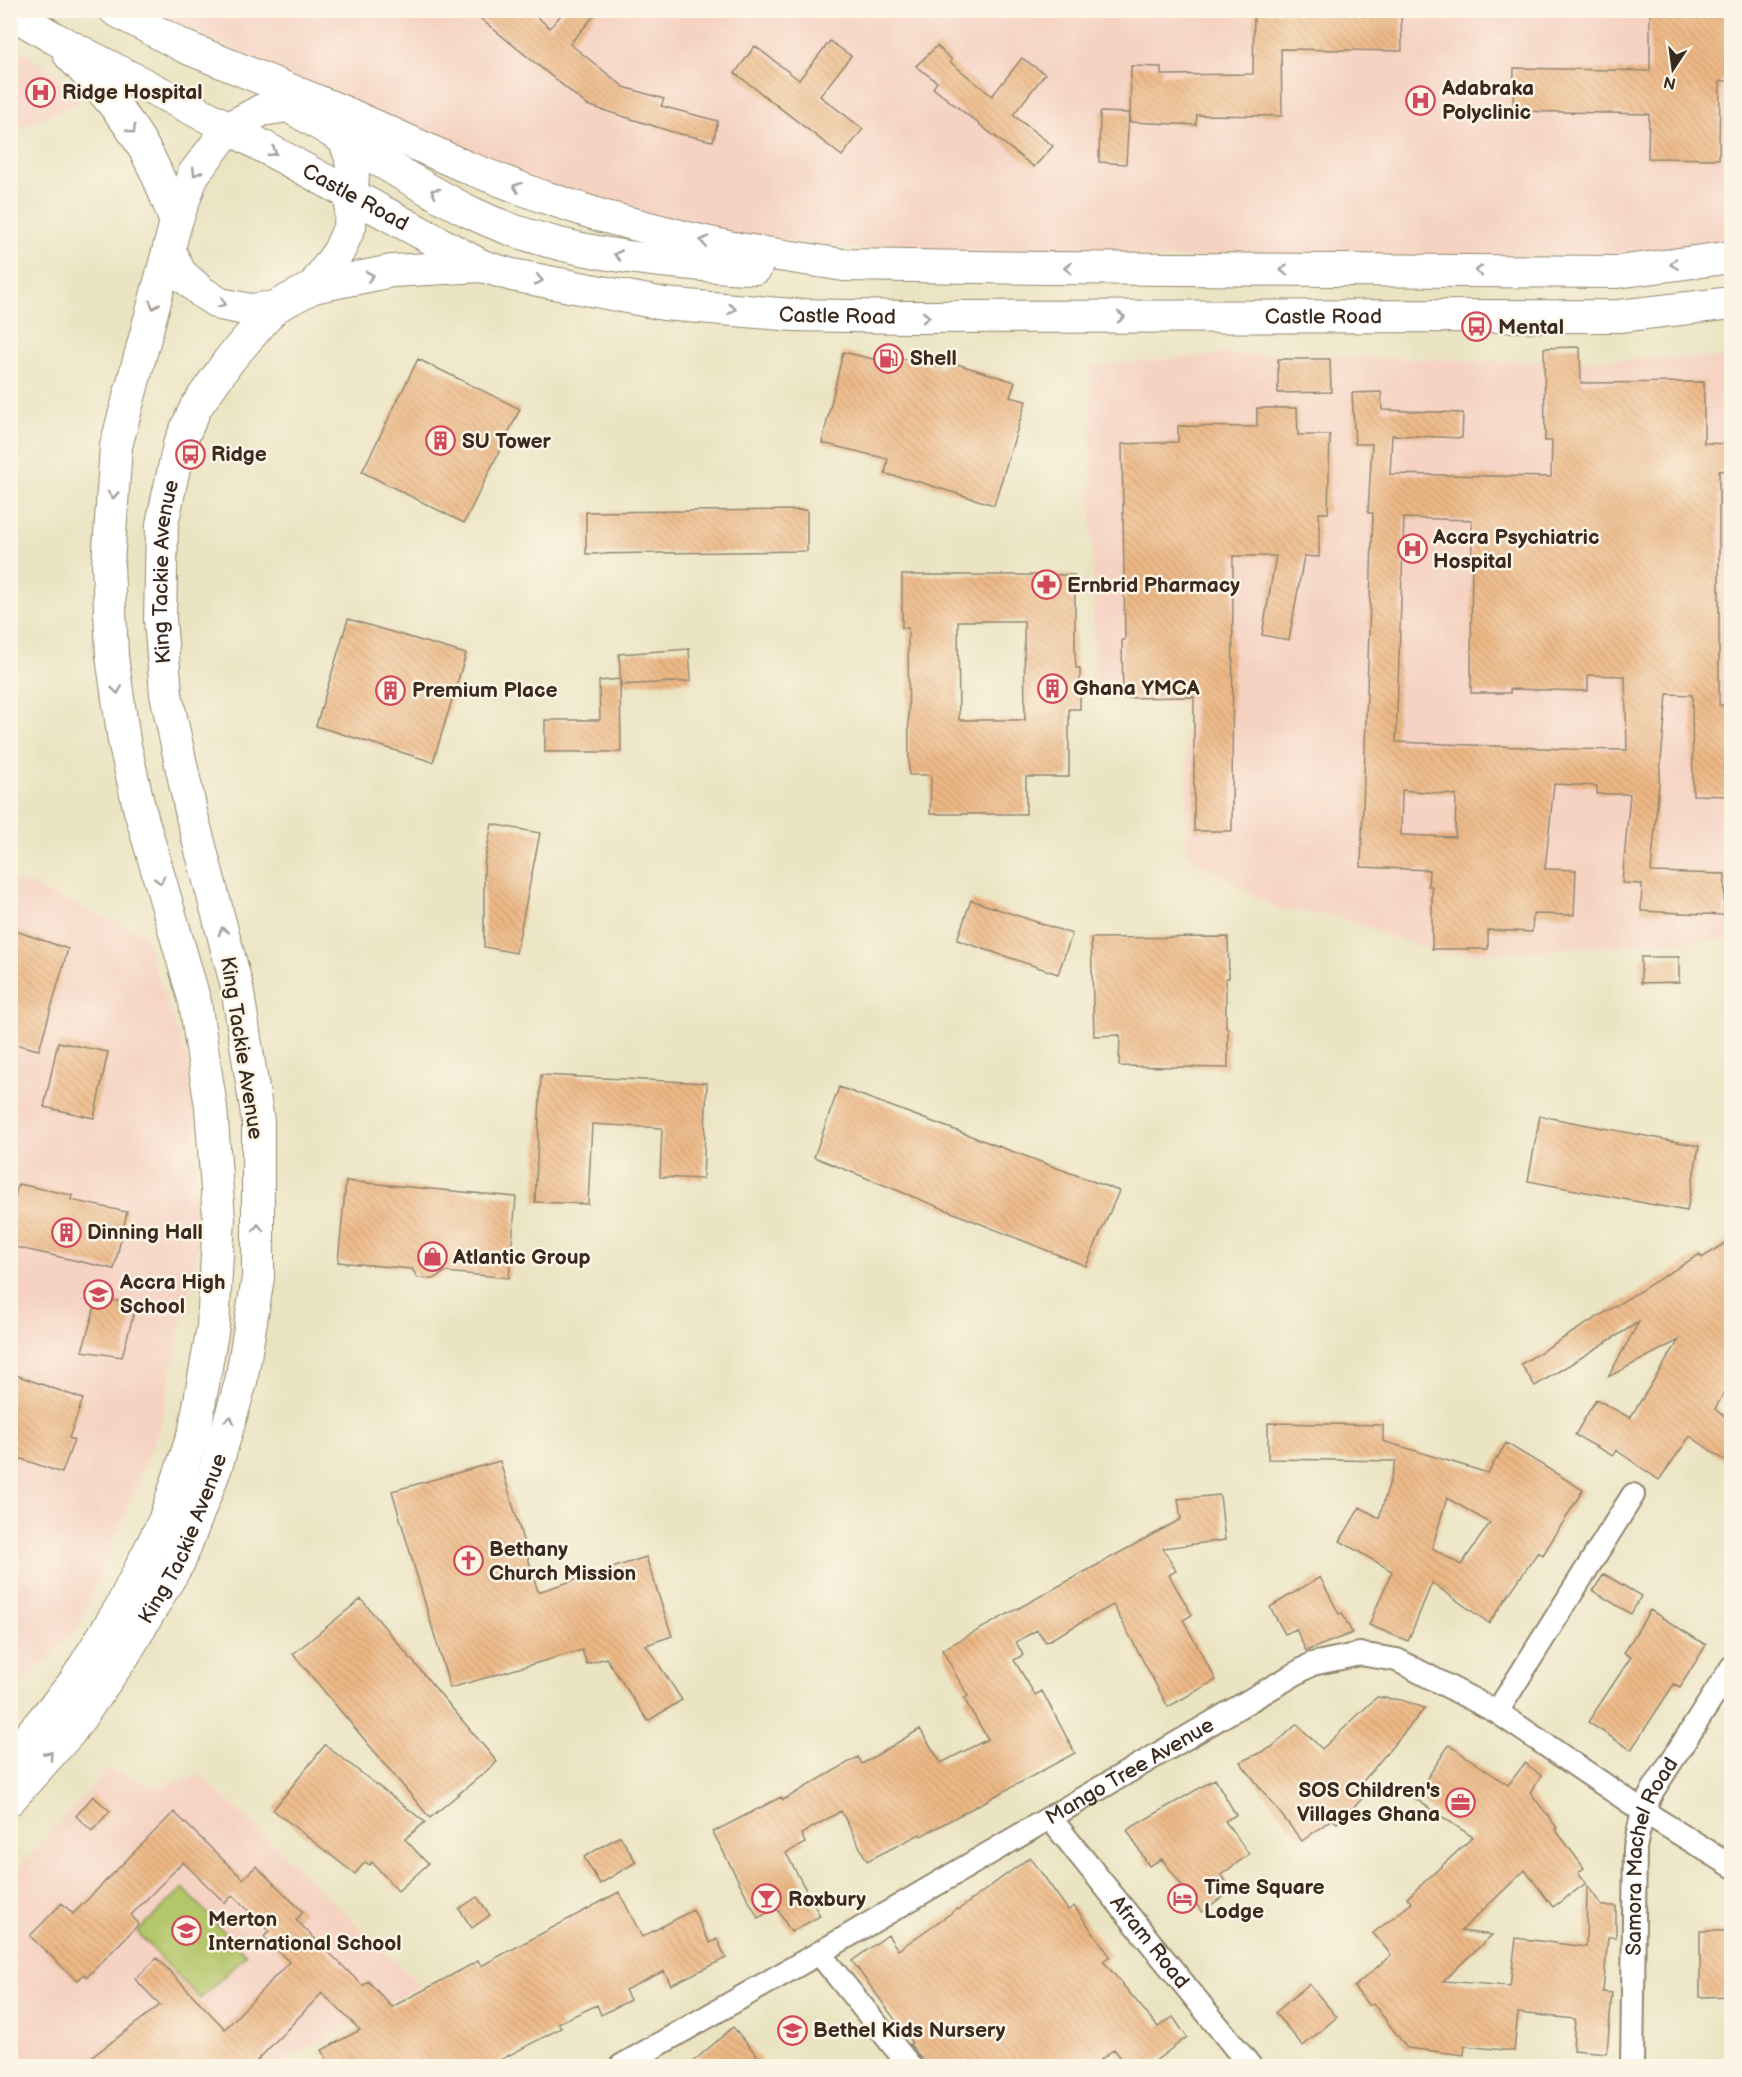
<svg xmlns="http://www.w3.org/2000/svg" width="1742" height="2077" font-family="'Balsamiq Sans',sans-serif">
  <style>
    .built { fill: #f5d2c2 }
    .pitch { fill: #b4c66a; stroke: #787844; stroke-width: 1.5 }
    .building { fill: url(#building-back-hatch); fill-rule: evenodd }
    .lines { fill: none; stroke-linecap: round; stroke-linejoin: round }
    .minor-casing { stroke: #938770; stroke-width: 26 }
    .secondary-casing { stroke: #938770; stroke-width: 34 }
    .minor { stroke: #fff; stroke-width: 22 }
    .secondary { stroke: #fff; stroke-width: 32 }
    .oneway { stroke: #a79f9a }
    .labels { text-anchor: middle; stroke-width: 5; stroke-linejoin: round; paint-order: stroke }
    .poi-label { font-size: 21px; font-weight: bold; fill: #3b2a1e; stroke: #fcf5e5; text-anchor: start }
    .street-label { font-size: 21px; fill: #3b2a1e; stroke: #fcf5e5 }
  </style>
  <defs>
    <pattern id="building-back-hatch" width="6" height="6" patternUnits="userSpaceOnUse" patternTransform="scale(1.5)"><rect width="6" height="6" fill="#edb885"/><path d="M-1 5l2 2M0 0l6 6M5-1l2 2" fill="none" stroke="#cc9e72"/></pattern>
  </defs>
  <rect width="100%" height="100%" fill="#fcf5e5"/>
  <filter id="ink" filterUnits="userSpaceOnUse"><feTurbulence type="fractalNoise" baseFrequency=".0167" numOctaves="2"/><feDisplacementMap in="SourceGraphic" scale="12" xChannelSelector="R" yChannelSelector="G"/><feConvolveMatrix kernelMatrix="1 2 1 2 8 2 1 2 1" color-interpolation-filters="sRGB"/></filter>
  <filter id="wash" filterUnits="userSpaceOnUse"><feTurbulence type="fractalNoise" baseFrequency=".008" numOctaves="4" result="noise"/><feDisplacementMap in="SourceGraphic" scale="24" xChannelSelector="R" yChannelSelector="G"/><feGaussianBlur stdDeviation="1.35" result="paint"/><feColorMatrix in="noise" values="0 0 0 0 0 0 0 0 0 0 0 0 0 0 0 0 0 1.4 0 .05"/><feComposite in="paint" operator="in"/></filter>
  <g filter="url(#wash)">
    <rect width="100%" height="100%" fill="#ebe4c3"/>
    <path class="built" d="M151,11h1580v232l-88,11 -33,1 -334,3 -337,-1 -195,-20 -149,-28 -171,-69z
      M10,41l55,41 15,20 -69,29z
      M1225,354l322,8 178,-5 7,40 -1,542 -241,14 -50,1 -100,-37 -64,-8 -89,-55v-152l-93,-2 -4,-334z
      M11,881l16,2 116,52 47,132 12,161 -42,200 -82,201 -67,67z
      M108,1769l47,18 46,-12 219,211 -146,80h-263v-189z"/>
    <path class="pitch" d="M183,1888l63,67 -46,44 -63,-67z"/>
    <g id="blocks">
      <path class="building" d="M470,10h59l21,18 15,-18h34l-29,34 54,43 40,12 -3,7 57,15 -5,20 -37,-8 -89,-28z
        M1650,10h81v71h-11l-1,78 -71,-1 1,-44 -136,-3 1,-43 136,3z
        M1254,12l147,2 1,37 -121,-2 1,67 -85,-1 -1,10 -66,-3 1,-56 30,1v8l92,-1z
        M830,41l21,15 -31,40 43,33 -21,27 -107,-83 20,-27 44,34z
        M937,46l15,14 -2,2 42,34 30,-38 23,16 -32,41 40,31 -19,21 -101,-79 4,-6 -21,-16z
        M1100,112l29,1 -3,51 -27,-2z
        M1580,347l1,36 123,-1v61l24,1v26l-9,1v234l12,1v90l-38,-1 -1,-100 -25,-1 -16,178 74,2 -1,41 -83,-4 1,-27 -20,-1 8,-89h-33v-8l-43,-2 -9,85 31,1 -2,45 -41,-1 -1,18 -44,-2v19h-56v-63h-4l1,-16 -68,-3 12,-354h-5l4,-69h-17l-3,-51 29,-1 1,18 81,3 -1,25 -70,-3 -2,39 161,3 1,-36h-7l-1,-93zM1404,518l68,2 -1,173h39v-4l78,2v-16l37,1 2,74 -60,-1 -171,-7zM1402,790l54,5 -1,42 -54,-2z
        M843,352l55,13 2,-7 42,10 2,-8 71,22 -5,15 16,4 -32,104 -78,-24 -31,-7 3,-15 -66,-16z
        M418,359l102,50 -56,114 -102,-51z
        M1278,359h52l1,33 -53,1z
        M1257,408h40l1,27h32l-2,78h-9v44l-15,-1 -15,84 -27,-5 14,-79h-43l-1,275h-38v-134l-71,1 -1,-58h3l-3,-196 56,-2v-16l79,1z
        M807,510v41l-221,3v-42z
        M902,575h173v78l1,15h4v41h-11v68h-43v37h-96l1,-39h-22l-1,-147h-6zM958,621h66l1,99h-66z
        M348,619l118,35 -33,108 -117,-36z
        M689,649l2,32 -70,4 -2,-31z
        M620,679l1,73h-76v-32h55l-1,-39z
        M492,824l48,9 -24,120 -32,-6v-83z
        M971,900l101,34 -14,40 -101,-34z
        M10,929l58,20 -29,101 -29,-7z
        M1228,937l1,41h-3v50h2v40l-109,-2 1,-31 -26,1 -3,-98z
        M1641,957h38v25l-38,1z
        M58,1042l50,10 -14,66 -50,-11z
        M541,1075l166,8 -4,96 -43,-2 2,-49 -70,-4 -4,80 -53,-2z
        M839,1087l280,104 -33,75 -272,-109z
        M1540,1116l159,30 -12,65 -159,-30z
        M346,1181l170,16 -7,81 -64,-6 -11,7 -16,-1 -6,-9 -74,-7z
        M18,1184l54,11 -1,5 56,12 -13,57 -104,-23v-28z
        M1731,1239v142l-16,28 16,12v44l-41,-29 -31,44 -43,-30 -3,6 -38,-21 21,-36 34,19 49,-78 -71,37 31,-55 -104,64 -14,-22 179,-110 2,4z
        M98,1297l38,8 -14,52 -40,-6z
        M10,1373l73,26 -14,39 5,2 -12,33 -52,-18z
        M1268,1423l115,2v16l105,32 18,-30 77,47 -40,65 -5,-3 -49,71 -57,-40 -24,58 -39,-16 23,-54 -52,-30 20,-34 19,11 17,-57 -128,-2zM1447,1498l43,25 -29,42 -29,-17z
        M500,1461l38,131 108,-35 26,79 -26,9 36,55 -34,21 -42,-63 -19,6 -5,-14 -132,38 -58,-197z
        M1220,1495l5,45 -62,8 13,23 -7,4 23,40 -9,5 33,60 -48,27 -55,-102 -67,37 -9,-12 -21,12 7,13 -9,5 21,35 7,-4 33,62 -154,83 -1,-2 -53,27 -26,-50 -40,23 4,9 -19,10 34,63 -29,16 -14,-24 -19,10 -45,-86 68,-35 2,3 75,-43 4,7 58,-35 21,34 47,-24 -24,-40 4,-3 -26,-46 239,-131 -3,-20z
        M1604,1574l37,22 -10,18 -38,-23z
        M1320,1577l19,37 3,-1 10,20 -46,18 -10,-22 -11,5 -15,-27z
        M361,1599l136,163 -67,56 -137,-164z
        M1650,1610l56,35 -26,42 -6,-3 -43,66 -43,-28 43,-65 -7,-4z
        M1377,1697l24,3 24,8 -67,79 8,8 -29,28 -5,-4 -30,22 -62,-79 32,-15 25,-23 25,25z
        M325,1745l100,77 -20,17 23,25 -30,27 -26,-29 -2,3 -5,-3 -10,12 -82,-64z
        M1449,1745l59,40 17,-22 17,13 -12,16 27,36 -2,1 29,39 -6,5 8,10 -33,24 -28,-37 -64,61 31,4 -49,46 67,5 6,-48 70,9 1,-62 15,21h14v31h-8l-5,55 9,1 -5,60 -34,-3 2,-31 -57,-6 -4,38 -49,-5 -1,9 -57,-7 -34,-45 -4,3 -15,-19 37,-32 -18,-22 39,-30 -5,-5 66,-61 -59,-39z
        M1215,1779l21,36 -11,6 24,33 -28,21 11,14 -30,23 -40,-53 -13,7 -22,-36z
        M93,1796l17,15 -18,20 -16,-15z
        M174,1812l69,67 13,-13 47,46 -7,8 67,66 5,-5 24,26 86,-46 3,5 138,-74 23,45 51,-27 17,33 7,-4 9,19 -55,27 -7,-14 -39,19 5,10 -29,15 -4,-10 -39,18 3,5 -61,32 3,7h-172l-9,-17 38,-20 -38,-37 -71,74h-172l81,-62 -25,-26 22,-21 68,71 64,-67 -25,-25 5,-6 -36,-36 -8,8 -42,-41 -52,53 8,9 -52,53 -3,-3 -7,7 -47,-45 32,-33 11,11z
        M620,1836l16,26 -36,22 -16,-27z
        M1030,1857l38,53 6,-4 36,50 -7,5 55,66 15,-10 14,20 -40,30h-19l-14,-18 -22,18h-169l-2,-9 -11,-14 2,-1 -60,-82 36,-26 10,15 59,-41 1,1z
        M477,1897l13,18 -18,13 -13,-19z
        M1700,1931h31v65l-31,1z
        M1309,1984l28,33 -34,29 -28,-33z
        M733,2027l34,40h-80z"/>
    </g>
  </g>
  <g filter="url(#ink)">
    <use href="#blocks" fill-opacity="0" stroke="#938770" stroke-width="1.5"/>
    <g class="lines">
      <defs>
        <g id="minor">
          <path d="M1497,1712l136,-217"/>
          <path id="s1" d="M1050,1818l200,248"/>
          <path d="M819,1953l91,113"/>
          <path id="s2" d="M621,2066l198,-113 493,-289 48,-10 37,6 100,52 146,99 89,55"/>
          <path id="s3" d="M1632,2066l3,-219 8,-36 10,-21 79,-123"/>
        </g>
        <g id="secondary">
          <path d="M115,10l70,37 159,65 122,55 75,29 61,20 86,22 45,10 111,17 203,3 570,4 115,-15"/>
          <path id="s4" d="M10,12l44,26 175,90 253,138 30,9 152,29 129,11 114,2 712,-1 113,-13"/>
          <path d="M69,54c33,35 66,71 86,116 8,17 14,35 21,52"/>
          <path d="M295,110c59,33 116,73 177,103 67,33 147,45 221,51 21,2 42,4 63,4"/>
          <path d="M169,249l11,24 23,20 17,11 31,6 24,-3 38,-20 26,-36 11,-25 3,-52 -3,-19 -7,-18"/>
          <path d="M313,287l79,-16 90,-5"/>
          <path d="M10,1759l64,-76 47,-76 43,-86 31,-92 18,-102 6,-109 -8,-111 -16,-105 -56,-195 -15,-66 -12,-85 -4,-92 8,-118 60,-224 17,-47 36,-47 33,-18 26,-4"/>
          <path id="s5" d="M10,1799l60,-67 54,-77 56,-95 36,-93 25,-85 17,-104v-157l-21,-134 -45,-171 -26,-122 -6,-75 2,-95 17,-79 17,-38 34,-48 45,-52"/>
        </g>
      </defs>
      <use href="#minor" class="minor-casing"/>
      <use href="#secondary" class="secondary-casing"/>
      <use href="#minor" class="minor"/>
      <use href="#secondary" class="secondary"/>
    </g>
    <defs><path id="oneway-chevron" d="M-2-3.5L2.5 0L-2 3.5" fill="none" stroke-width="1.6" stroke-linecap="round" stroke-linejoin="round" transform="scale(1.5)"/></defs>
    <g class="oneway">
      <use href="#oneway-chevron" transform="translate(132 130) rotate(58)"/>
      <use href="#oneway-chevron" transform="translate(273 152) rotate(29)"/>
      <use href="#oneway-chevron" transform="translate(196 172) rotate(121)"/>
      <use href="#oneway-chevron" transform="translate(517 187) rotate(-159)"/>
      <use href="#oneway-chevron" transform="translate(435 192) rotate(-151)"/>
      <use href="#oneway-chevron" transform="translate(704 241) rotate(-168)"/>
      <use href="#oneway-chevron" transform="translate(618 255) rotate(-170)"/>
      <use href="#oneway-chevron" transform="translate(1674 264) rotate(172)"/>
      <use href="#oneway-chevron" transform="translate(1068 268) rotate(-180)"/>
      <use href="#oneway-chevron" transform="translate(1284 270) rotate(-180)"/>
      <use href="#oneway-chevron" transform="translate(1479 271) rotate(-180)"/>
      <use href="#oneway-chevron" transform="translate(370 276) rotate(-11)"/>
      <use href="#oneway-chevron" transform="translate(539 280) rotate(11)"/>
      <use href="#oneway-chevron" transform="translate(222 303) rotate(21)"/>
      <use href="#oneway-chevron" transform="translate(154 305) rotate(105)"/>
      <use href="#oneway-chevron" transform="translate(732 309) rotate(5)"/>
      <use href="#oneway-chevron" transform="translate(926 317)"/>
      <use href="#oneway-chevron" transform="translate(1121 317)"/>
      <use href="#oneway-chevron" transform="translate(113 495) rotate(94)"/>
      <use href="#oneway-chevron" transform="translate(117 690) rotate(82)"/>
      <use href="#oneway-chevron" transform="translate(160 880) rotate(74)"/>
      <use href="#oneway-chevron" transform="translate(223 931) rotate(-105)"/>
      <use href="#oneway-chevron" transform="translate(258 1228) rotate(-90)"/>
      <use href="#oneway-chevron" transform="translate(230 1420) rotate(-74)"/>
      <use href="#oneway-chevron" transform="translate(49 1755) rotate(-48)"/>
    </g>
  </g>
  <defs>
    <symbol id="hospital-ring" viewBox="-11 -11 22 22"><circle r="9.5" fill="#fcf5e5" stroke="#d1495b" stroke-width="1.5"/><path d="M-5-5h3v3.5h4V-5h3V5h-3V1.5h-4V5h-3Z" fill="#d1495b"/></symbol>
    <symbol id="bus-ring" viewBox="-11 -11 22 22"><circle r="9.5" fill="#fcf5e5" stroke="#d1495b" stroke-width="1.5"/><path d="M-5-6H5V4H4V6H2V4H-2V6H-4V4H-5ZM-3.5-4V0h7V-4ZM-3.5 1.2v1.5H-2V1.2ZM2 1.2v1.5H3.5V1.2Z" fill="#d1495b"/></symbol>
    <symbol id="fuel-ring" viewBox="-11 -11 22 22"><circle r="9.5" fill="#fcf5e5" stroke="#d1495b" stroke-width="1.5"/><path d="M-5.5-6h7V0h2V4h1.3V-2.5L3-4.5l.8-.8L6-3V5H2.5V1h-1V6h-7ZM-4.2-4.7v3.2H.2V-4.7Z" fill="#d1495b"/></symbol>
    <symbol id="building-ring" viewBox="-11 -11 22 22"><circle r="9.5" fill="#fcf5e5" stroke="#d1495b" stroke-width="1.5"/><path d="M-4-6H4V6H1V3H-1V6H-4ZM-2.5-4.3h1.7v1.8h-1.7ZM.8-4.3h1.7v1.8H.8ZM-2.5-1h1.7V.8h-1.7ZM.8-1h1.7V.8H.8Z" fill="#d1495b"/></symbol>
    <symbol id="pharmacy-ring" viewBox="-11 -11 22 22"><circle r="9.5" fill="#fcf5e5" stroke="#d1495b" stroke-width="1.5"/><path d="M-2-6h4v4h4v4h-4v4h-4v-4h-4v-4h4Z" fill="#d1495b"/></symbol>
    <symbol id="shop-ring" viewBox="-11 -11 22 22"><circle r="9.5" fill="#fcf5e5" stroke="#d1495b" stroke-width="1.5"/><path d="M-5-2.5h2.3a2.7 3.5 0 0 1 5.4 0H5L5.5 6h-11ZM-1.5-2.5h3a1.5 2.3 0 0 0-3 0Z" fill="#d1495b"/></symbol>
    <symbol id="school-ring" viewBox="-11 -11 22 22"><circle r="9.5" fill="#fcf5e5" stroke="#d1495b" stroke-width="1.5"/><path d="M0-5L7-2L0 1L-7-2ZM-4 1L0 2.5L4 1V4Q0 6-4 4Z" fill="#d1495b"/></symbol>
    <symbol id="church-ring" viewBox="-11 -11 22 22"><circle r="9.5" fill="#fcf5e5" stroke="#d1495b" stroke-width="1.5"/><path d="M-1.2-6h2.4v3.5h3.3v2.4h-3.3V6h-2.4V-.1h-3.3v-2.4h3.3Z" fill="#d1495b"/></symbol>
    <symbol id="office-ring" viewBox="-11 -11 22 22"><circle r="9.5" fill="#fcf5e5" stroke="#d1495b" stroke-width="1.5"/><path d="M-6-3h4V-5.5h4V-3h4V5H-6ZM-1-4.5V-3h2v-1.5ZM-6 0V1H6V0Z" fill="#d1495b"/></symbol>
    <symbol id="bar-ring" viewBox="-11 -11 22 22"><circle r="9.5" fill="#fcf5e5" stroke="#d1495b" stroke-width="1.5"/><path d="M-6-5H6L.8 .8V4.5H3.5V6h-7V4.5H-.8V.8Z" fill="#d1495b"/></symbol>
    <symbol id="hotel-ring" viewBox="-11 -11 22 22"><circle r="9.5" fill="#fcf5e5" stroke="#d1495b" stroke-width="1.5"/><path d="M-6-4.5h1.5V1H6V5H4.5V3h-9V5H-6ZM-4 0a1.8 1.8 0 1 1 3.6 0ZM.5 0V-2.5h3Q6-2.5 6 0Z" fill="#d1495b"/></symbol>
  </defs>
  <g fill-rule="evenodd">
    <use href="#hospital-ring" x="24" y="76" width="33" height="33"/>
    <use href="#hospital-ring" x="1404" y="84" width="33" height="33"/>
    <use href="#bus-ring" x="1460" y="310" width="33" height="33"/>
    <use href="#fuel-ring" x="872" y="342" width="33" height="33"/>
    <use href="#building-ring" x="424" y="424" width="33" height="33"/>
    <use href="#bus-ring" x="174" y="438" width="33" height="33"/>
    <use href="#hospital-ring" x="1396" y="532" width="33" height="33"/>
    <use href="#pharmacy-ring" x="1030" y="568" width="33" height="33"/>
    <use href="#building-ring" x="1036" y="672" width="33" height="33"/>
    <use href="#building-ring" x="374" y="674" width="33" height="33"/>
    <use href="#building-ring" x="50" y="1216" width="33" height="33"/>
    <use href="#shop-ring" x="416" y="1240" width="33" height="33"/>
    <use href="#school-ring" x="82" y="1278" width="33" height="33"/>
    <use href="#church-ring" x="452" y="1544" width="33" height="33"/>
    <use href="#office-ring" x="1444" y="1786" width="33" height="33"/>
    <use href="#bar-ring" x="750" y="1882" width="33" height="33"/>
    <use href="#hotel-ring" x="1166" y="1882" width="33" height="33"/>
    <use href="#school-ring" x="170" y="1914" width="33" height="33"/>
    <use href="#school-ring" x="776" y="2014" width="33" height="33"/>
  </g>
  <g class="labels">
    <g class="poi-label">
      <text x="1442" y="95">Adabraka<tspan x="1442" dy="24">Polyclinic</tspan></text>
      <text x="62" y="99">Ridge Hospital</text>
      <text x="1498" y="334">Mental</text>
      <text x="910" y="365">Shell</text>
      <text x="462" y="448">SU Tower</text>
      <text x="211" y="461">Ridge</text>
      <text x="1433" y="544">Accra Psychiatric<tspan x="1433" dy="24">Hospital</tspan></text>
      <text x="1067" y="592">Ernbrid Pharmacy</text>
      <text x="1073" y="695">Ghana YMCA</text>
      <text x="412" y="697">Premium Place</text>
      <text x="87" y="1239">Dinning Hall</text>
      <text x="453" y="1264">Atlantic Group</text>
      <text x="120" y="1289">Accra High<tspan x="120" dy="24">School</tspan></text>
      <text x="489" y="1556">Bethany<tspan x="489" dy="24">Church Mission</tspan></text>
      <text x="1440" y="1797" text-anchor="end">SOS Children's<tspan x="1440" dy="24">Villages Ghana</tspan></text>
      <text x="1204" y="1894">Time Square<tspan x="1204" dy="24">Lodge</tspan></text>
      <text x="788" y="1906">Roxbury</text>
      <text x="208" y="1926">Merton<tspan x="208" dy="24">International School</tspan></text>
      <text x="813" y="2037">Bethel Kids Nursery</text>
    </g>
    <g class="street-label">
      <text dy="7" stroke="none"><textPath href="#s4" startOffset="392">Castle Road</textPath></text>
      <text dy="7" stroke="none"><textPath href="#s4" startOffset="896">Castle Road</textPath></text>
      <text dy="7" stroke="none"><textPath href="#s4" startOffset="1382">Castle Road</textPath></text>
      <text dy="7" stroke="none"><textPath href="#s5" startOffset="1305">King Tackie Avenue</textPath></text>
      <text transform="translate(242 1048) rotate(81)" y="7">King Tackie Avenue</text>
      <text dy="7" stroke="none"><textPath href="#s5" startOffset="315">King Tackie Avenue</textPath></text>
      <text dy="7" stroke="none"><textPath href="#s2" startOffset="588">Mango Tree Avenue</textPath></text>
      <text dy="7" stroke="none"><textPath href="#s3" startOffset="213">Samora Machel Road</textPath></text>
      <text dy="7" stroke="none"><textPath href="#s1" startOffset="159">Afram Road</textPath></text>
    </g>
  </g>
  <rect width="1742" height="2077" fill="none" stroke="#fcf5e5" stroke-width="36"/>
  <g transform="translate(1673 69) rotate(193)" stroke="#fcf5e5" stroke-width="4.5" paint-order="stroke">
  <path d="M0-4.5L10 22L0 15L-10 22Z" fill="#3b2a1e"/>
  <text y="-9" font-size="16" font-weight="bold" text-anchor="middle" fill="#3b2a1e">N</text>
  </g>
</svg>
